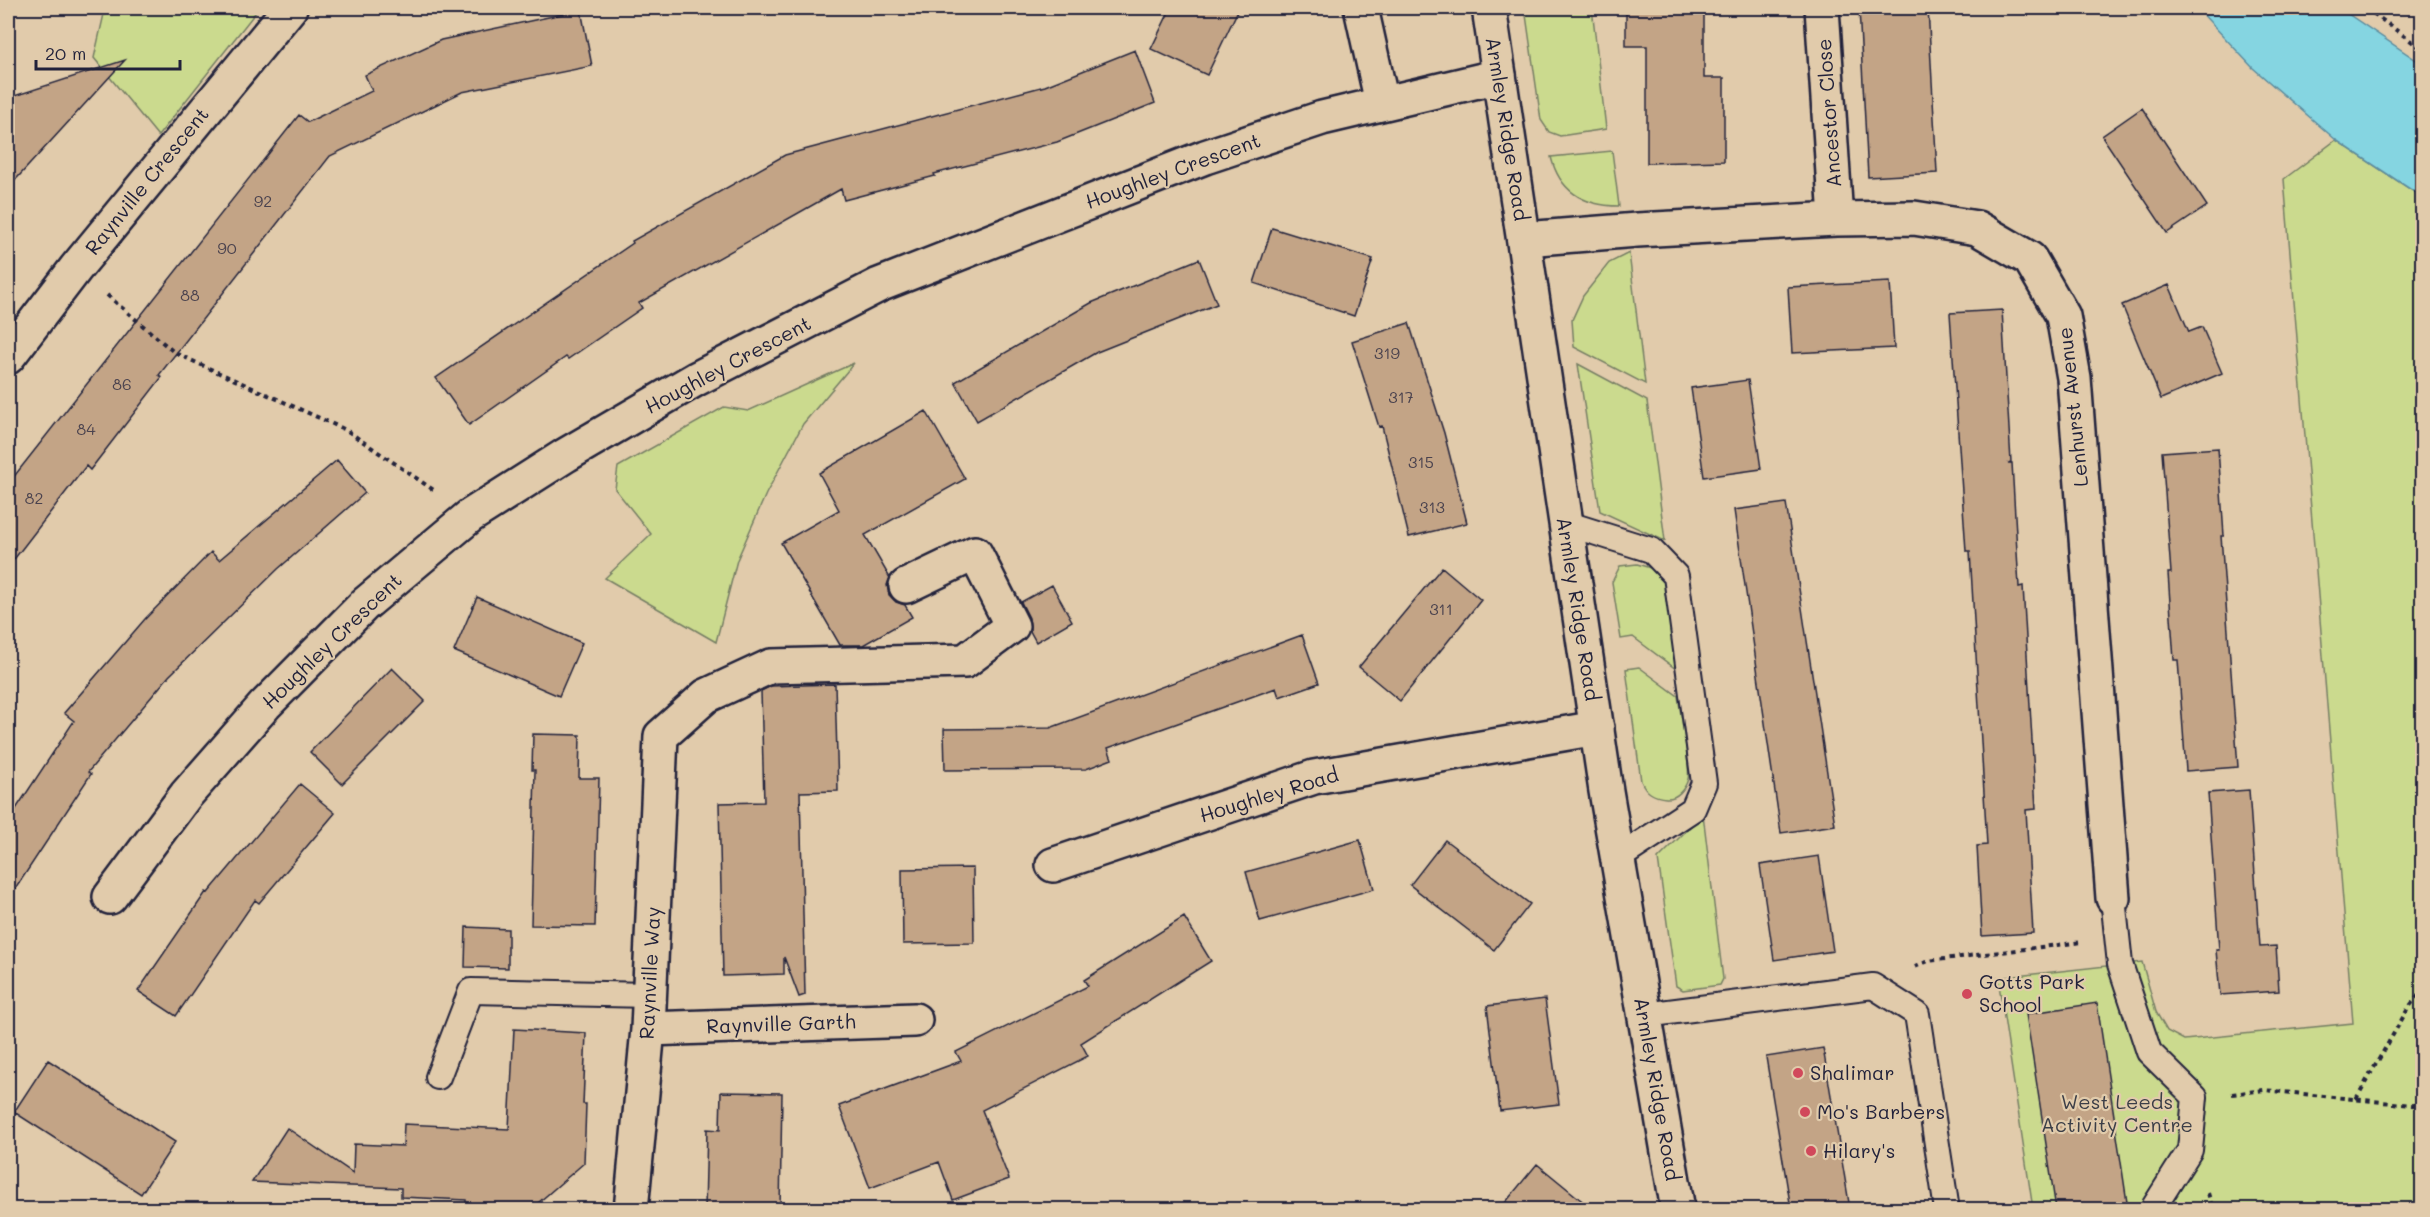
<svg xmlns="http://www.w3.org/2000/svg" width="2430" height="1217" viewBox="0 0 2430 1217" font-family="Mali,sans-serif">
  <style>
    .green { fill: #cbda8e; stroke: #767e64; stroke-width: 1.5 }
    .water { fill: #85d5e1; stroke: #5d8d9f; stroke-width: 1.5 }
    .building { fill: #c3a486; stroke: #22223b; stroke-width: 1.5 }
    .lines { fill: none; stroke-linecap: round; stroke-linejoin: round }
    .service-casing { stroke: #22223b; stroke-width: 28 }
    .minor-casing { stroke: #22223b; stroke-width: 38 }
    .tertiary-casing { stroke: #22223b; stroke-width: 38 }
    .path { stroke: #22223b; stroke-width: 4; stroke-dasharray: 4.5 4.5; stroke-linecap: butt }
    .service { stroke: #e1cbab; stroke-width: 24 }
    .minor { stroke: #e1cbab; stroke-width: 33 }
    .tertiary { stroke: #e1cbab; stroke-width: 33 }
    .poi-dot { fill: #d1495b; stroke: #e1cbab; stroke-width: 2 }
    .labels { text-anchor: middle; stroke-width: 4.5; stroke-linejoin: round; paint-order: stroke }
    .number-label { font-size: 16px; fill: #4a424e }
    .street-label { font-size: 20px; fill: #22223b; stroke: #e1cbab }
    .poi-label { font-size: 20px; fill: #22223b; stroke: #e1cbab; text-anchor: start }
    .park-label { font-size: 20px; fill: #3b3e47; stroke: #e1cbab }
  </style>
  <rect width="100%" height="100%" fill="#e1cbab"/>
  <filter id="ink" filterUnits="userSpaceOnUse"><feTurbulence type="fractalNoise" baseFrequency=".0167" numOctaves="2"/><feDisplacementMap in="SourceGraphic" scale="12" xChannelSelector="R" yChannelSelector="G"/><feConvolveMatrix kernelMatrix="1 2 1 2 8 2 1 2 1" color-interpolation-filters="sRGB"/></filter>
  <g filter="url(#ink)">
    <path class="green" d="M122 8H259L158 136 94 58 104 14Z
      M1525 8H1592L1606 129 1560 136 1549 132 1541 120Z
      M2336 140 2422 197V1209H2033L1998 978 2142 962 2156 1012 2167 1031 2184 1040 2353 1023 2284 179Z
      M1612 151 1619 206C1585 206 1560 193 1551 157Z
      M1629 253 1645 384 1574 347 1572 320 1583 296 1609 263Z
      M854 363 803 424 766 494 737 560 716 642 605 578 651 534 615 489 618 467 724 407 748 411Z
      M1578 364 1647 401 1665 541 1600 511Z
      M1637 564 1654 569 1665 581 1676 669 1633 637 1621 639 1612 582 1620 566Z
      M1639 667 1678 696C1680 710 1691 769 1688 779 1685 789 1677 799 1666 798 1653 797 1646 792 1641 781L1626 669Z
      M1703 814 1723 979 1720 985 1683 990 1676 986 1658 859Z"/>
    <path class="water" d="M2197 8H2339L2422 64V197L2336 140 2253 68Z"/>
    <path class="building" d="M1171 8H1239L1207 75 1151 49Z
      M1626 8H1704V78H1724V161L1647 163V46H1626Z
      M1859 8H1928L1937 173 1868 177Z
      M581 10 592 66 462 92 330 156 159 375 162 377 90 470 86 466 8 567V484L299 115 308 122 372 91 365 75 441 40Z
      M1135 50 1155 103 1057 142 934 174 935 176 844 200 841 189 639 303 642 308 568 359 566 357 469 425 436 378 633 243 632 241 785 155 1045 86Z
      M125 60 8 188V98Z
      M2142 108 2207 206 2167 233 2102 136Z
      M1272 228 1373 259 1354 316 1254 283Z
      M1199 259 1217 304 1097 352 977 421 955 382 1091 303Z
      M1890 282 1894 348 1792 353 1788 287Z
      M2169 285 2189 332 2202 327 2222 373 2161 399 2122 305Z
      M2002 310 2011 462 2008 463H2012L2019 587 2023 586 2036 809 2026 810 2033 933 1982 936 1977 846 1987 845 1970 551H1966L1950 313Z
      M1409 323 1444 433 1467 523 1409 537 1382 426 1379 427 1352 341Z
      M1748 380 1761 469 1704 477 1691 388Z
      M926 411 965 479 865 535 890 578 887 585 889 595 896 602 905 605 912 617 863 645H840L781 543 839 510 819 473Z
      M2218 448 2224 536H2221L2238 767 2186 771 2178 660H2174L2168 573H2171L2162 452Z
      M337 460 365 493 278 569 169 676 88 772 91 774 8 900V821L74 721 64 713 145 619 211 552 219 560Z
      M1786 503 1835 825 1781 833 1734 510Z
      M1442 567 1481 600 1400 701 1359 667Z
      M1052 585 1072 621 1036 642 1030 631 1029 618 1021 602Z
      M477 597 582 643 559 696 454 651Z
      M1302 635 1319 683 1279 697 1276 688 1108 748 1112 759 1086 769 945 770 944 729 1050 728Z
      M392 668 425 701 342 784 310 752Z
      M835 684 838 791 800 792 805 995 799 997 784 957V974L723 976 719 803 764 802 761 691 771 686Z
      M533 734 580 735 579 778H599L595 926 531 925 535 770H532Z
      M300 784 335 813 259 903 255 900 176 1016 138 991 206 892 208 893Z
      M2249 790 2260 947 2276 946 2279 991 2220 995 2216 950H2219L2208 793Z
      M1360 840 1374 889 1260 921 1246 872Z
      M1445 840 1530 904 1494 950 1410 885Z
      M1819 856 1833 951 1774 960 1760 865Z
      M973 868 974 943 903 944 902 869Z
      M1184 917 1211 961 1081 1043 1088 1056 982 1110 1009 1179 953 1200 939 1162 870 1188 839 1106 961 1061 956 1052 1088 986 1084 980Z
      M466 927 508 929V968L465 967Z
      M1545 999 1559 1104 1500 1111 1487 1006Z
      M2097 1003 2128 1209H2056L2026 1014Z
      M514 1029 586 1033 583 1104H586L584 1163 531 1209 466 1208V1200L401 1197V1188L252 1182 287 1128 353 1173 354 1144 403 1146 404 1124 509 1129Z
      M1823 1048 1850 1209H1791L1766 1057Z
      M48 1060 175 1142 141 1194 14 1112Z
      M721 1092 782 1093 780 1209H705L707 1129 720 1130Z
      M1537 1164 1592 1209H1500Z"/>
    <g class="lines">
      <g class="service-casing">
        <path id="service" d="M1565 523 1651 550 1676 576 1704 783 1693 809 1617 859
          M2113 898 2120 964 2149 1052 2195 1097 2190 1150 2152 1210
          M1645 1015 1873 986 1917 1014 1947 1210
          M438 1077 471 991 649 995"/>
      </g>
      <g class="minor-casing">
        <path id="minor" d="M1361 8 1382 103
          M1822 8 1836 219
          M1525 239 1637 230 1836 219 1914 218 1977 228 2030 259 2063 316 2074 378 2113 898
          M8 357 76 268 290 8
          M1053 865 1314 777 1597 728
          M110 897 186 795 265 705 365 604 470 516 566 455 696 379 879 285 1205 157 1322 118 1499 76
          M648 1029 915 1020
          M631 1210 648 1029 661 736 706 696 771 666 965 661 1012 626 975 553 906 586"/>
      </g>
      <g class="tertiary-casing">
        <path id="tertiary" d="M1489 8 1606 791 1678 1210"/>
      </g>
      <path class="path" d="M2366 8 2422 49
        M107 295 175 353 346 430 435 491
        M1915 967 1928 961 2082 942
        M2232 1094 2264 1090 2422 1106
        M2356 1099 2409 1007 2422 991
        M2208 1193 2213 1210"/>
      <use href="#service" class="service"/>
      <use href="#minor" class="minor"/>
      <use href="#tertiary" class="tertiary"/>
    </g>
  </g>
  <g class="poi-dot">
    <circle cx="1967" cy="994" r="6"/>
    <circle cx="1798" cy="1073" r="6"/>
    <circle cx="1805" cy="1112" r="6"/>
    <circle cx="1811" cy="1151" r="6"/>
  </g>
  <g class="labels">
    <g class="number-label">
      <text x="263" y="207">92</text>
      <text x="227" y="254">90</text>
      <text x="190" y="301">88</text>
      <text x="1387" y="359">319</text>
      <text x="122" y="390">86</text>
      <text x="1401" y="403">317</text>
      <text x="86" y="435">84</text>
      <text x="1421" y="468">315</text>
      <text x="34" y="504">82</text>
      <text x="1432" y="513">313</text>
      <text x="1441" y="615">311</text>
    </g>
    <g class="street-label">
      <text transform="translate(1829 113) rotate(-94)" y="7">Ancestor Close</text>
      <text transform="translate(1507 129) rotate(81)" y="7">Armley Ridge Road</text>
      <text transform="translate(1173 171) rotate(-20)" y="7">Houghley Crescent</text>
      <text transform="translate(147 181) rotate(-51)" y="7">Raynville Crescent</text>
      <text transform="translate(728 365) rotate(-28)" y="7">Houghley Crescent</text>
      <text transform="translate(2073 407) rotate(-96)" y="7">Lenhurst Avenue</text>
      <text transform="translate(1578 609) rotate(81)" y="7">Armley Ridge Road</text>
      <text transform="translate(332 641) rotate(-44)" y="7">Houghley Crescent</text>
      <text transform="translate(1269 795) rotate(-17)" y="7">Houghley Road</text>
      <text transform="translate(650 973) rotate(-87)" y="7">Raynville Way</text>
      <text transform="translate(781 1024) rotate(-2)" y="7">Raynville Garth</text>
      <text transform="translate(1657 1089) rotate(80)" y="7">Armley Ridge Road</text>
    </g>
    <g class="poi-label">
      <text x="1979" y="989">Gotts Park<tspan x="1979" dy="23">School</tspan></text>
      <text x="1810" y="1080">Shalimar</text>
      <text x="1817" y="1119">Mo's Barbers</text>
      <text x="1823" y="1158">Hilary's</text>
    </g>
    <g class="park-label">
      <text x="2117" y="1109">West Leeds<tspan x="2117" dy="23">Activity Centre</tspan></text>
    </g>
  </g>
  <rect width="2430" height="1217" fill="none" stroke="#e1cbab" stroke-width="30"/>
  <rect x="15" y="15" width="2400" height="1187" fill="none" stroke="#22223b" stroke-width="2" filter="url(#ink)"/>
  <path d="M36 60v9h144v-9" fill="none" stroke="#22223b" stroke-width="3"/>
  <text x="45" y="60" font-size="18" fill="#22223b" stroke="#e1cbab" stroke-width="4.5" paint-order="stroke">20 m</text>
</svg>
